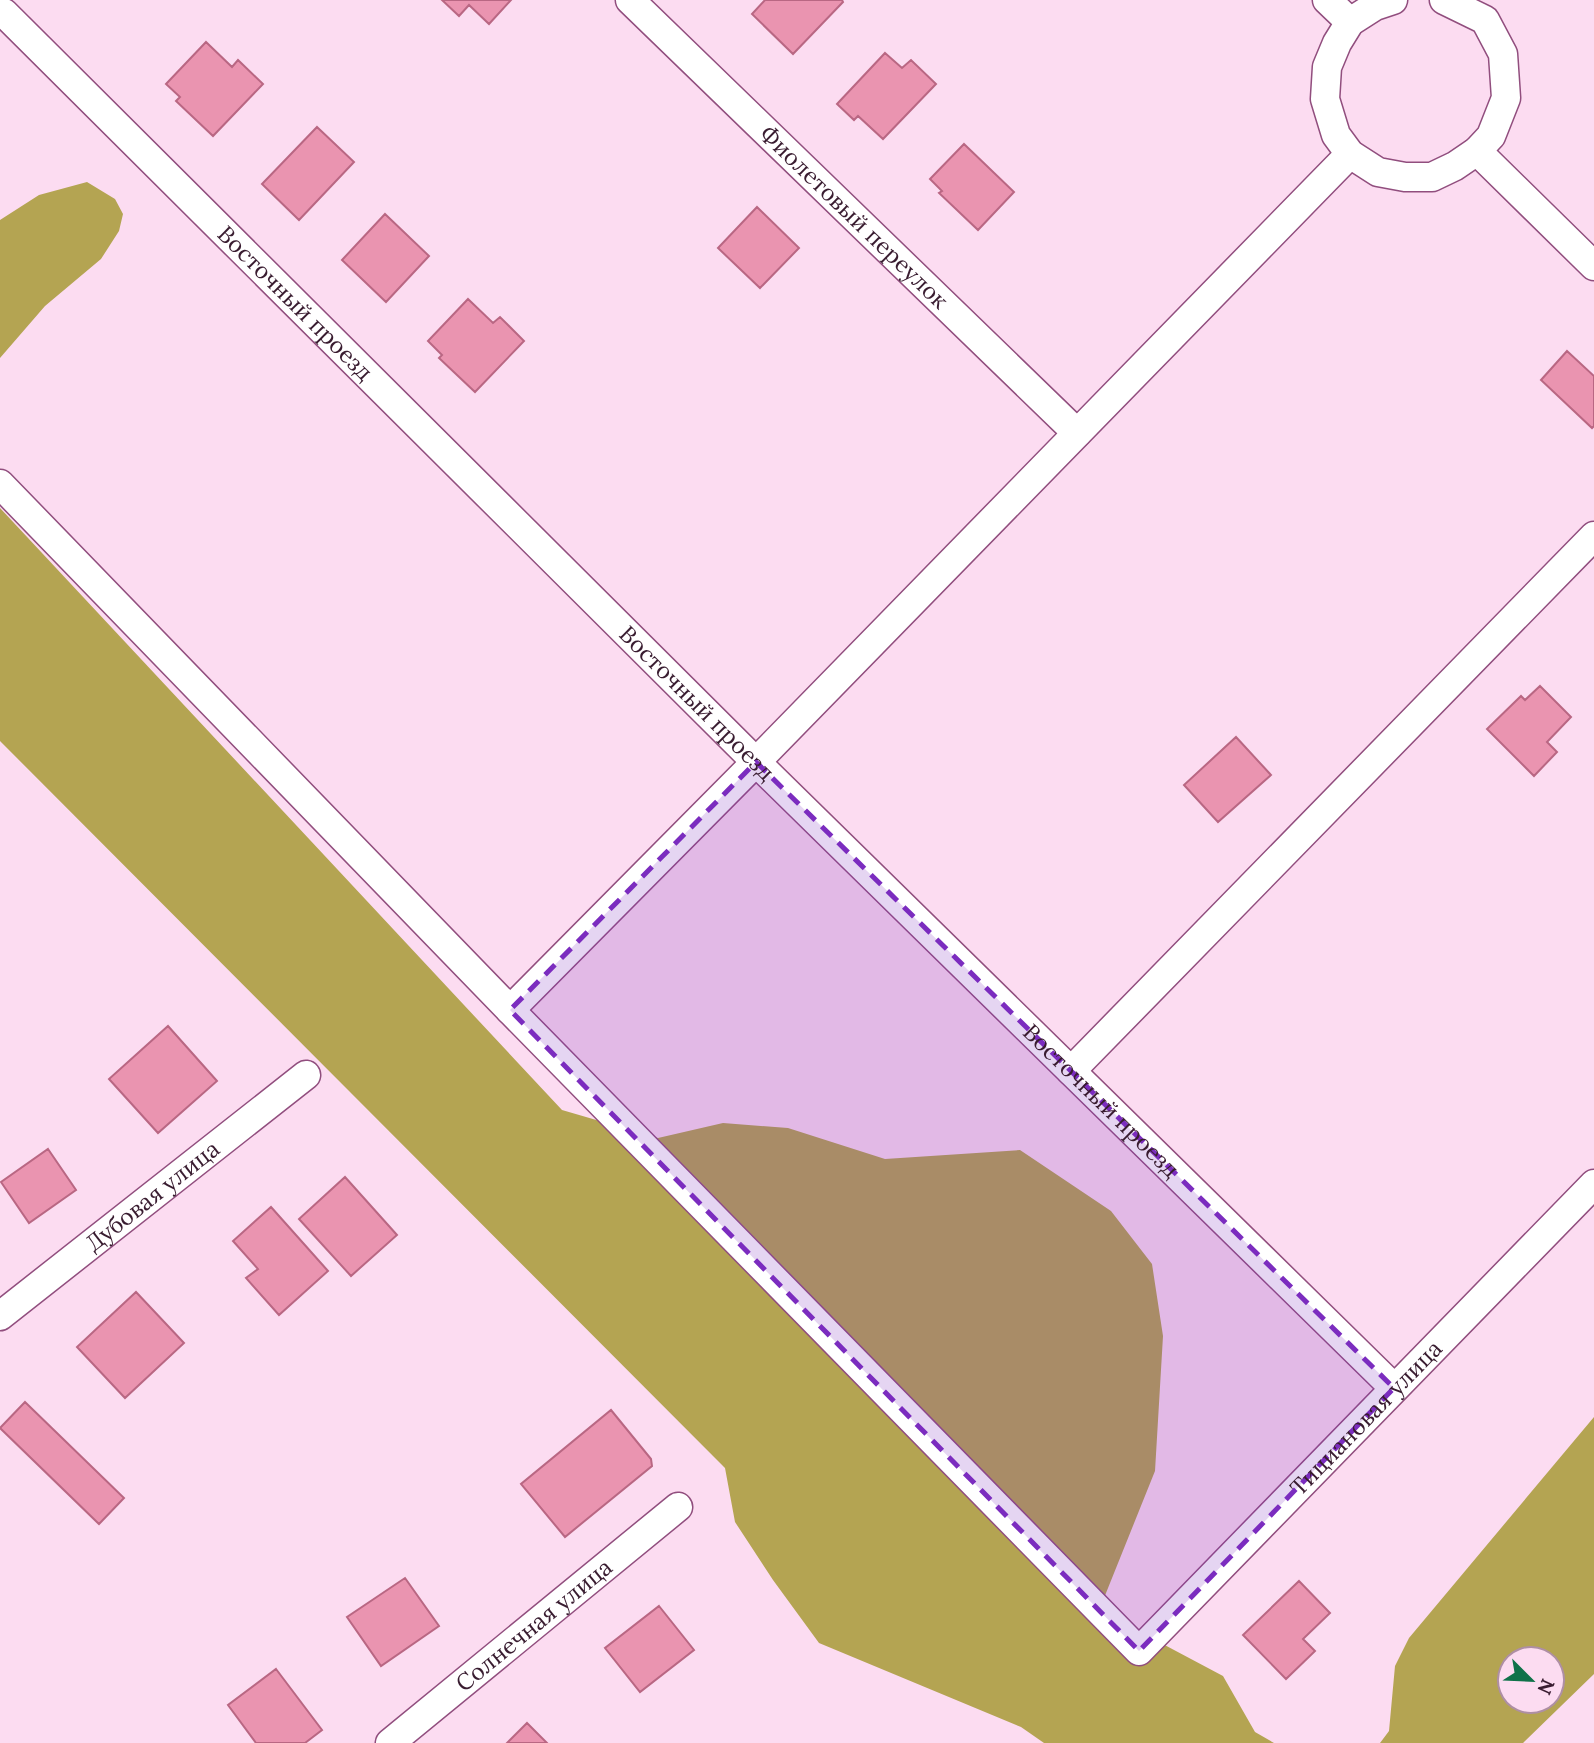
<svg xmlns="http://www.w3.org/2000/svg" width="1594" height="1743" viewBox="0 0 1594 1743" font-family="Lora,serif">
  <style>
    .forest { fill: #b4a452; fill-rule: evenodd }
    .building { fill: #ea94b0; stroke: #b96783; stroke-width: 2 }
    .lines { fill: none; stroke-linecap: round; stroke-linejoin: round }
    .street-casing { stroke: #914e7e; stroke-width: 31 }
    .street { stroke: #fff; stroke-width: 28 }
    .marked { fill: #7b2cbf; fill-opacity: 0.2; stroke: #7b2cbf; stroke-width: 5; stroke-dasharray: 14 9; stroke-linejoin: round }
    .labels { text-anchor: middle; stroke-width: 5; stroke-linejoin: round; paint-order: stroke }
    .street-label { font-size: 23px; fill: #391c30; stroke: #fcdcf1 }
  </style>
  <rect width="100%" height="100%" fill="#fcdcf1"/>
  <path class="forest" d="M87 182 115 199 123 214 119 231 101 259 45 306 0 358V220L39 195Z
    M0 508 562 1110 658 1138 723 1123 788 1128 885 1159 1020 1150 1111 1211 1152 1264 1163 1336 1155 1471 1104 1598 1127 1625 1223 1676 1255 1732 1274 1743H1044L1021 1727 819 1643 773 1580 735 1522 725 1468 0 741Z
    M1594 1417V1674L1523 1743H1380L1389 1731 1395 1666 1409 1638ZM1510 1659H1552V1701H1510Z"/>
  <path class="building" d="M442 0H511L489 24 469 5 459 16Z
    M765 0H842L843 2 793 54 752 14Z
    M206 42 232 67 238 60 263 84 213 136 176 101 180 97 166 84Z
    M885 53 902 68 911 60 936 84 883 139 858 116 854 120 837 104Z
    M317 127 354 162 299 220 262 184Z
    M964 144 1014 192 978 230 939 193 942 191 930 179Z
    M757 207 799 248 760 288 718 248Z
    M385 214 429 256 386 302 342 260Z
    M468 299 493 323 500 317 524 341 475 392 439 358 442 355 428 341Z
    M1567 351 1594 376V426L1592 428 1541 380Z
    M1540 686 1571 717 1547 742 1557 752 1534 776 1487 729 1521 696 1525 700Z
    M1236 737 1271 775 1218 822 1184 785Z
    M168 1026 217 1081 158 1133 109 1079Z
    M48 1149 76 1190 29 1223 1 1182Z
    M345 1177 397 1235 351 1276 299 1219Z
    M271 1207 328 1271 279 1315 246 1278 258 1269 233 1241Z
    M136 1292 184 1343 125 1398 77 1347Z
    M25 1402 124 1498 99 1524 0 1428Z
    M611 1410 651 1459 652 1466 565 1537 521 1484Z
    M405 1578 439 1626 381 1666 347 1617Z
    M1299 1581 1330 1613 1303 1639 1315 1651 1286 1679 1243 1635Z
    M659 1606 694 1650 640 1692 605 1648Z
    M276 1669 322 1730 305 1743H256L228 1705Z
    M527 1723 547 1743H507Z"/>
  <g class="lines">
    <g class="street-casing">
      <g id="street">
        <path id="s1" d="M630 0 1077 433"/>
        <path d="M1327 0 1350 22"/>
        <path d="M1393 0 1375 6 1350 22 1337 43 1327 67 1325 99 1336 135 1350 154 1378 172 1405 177H1432L1455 166 1477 151 1491 136 1506 98 1503 54 1485 20 1444 0"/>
        <path id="s2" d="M4 13 756 762 1394 1388"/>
        <path d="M1477 151 1594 266"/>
        <path id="s3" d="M0 484 510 1010 1139 1651 1594 1184"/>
        <path d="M510 1010 756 762 1350 154"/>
        <path d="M1071 1071 1594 536"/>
        <path id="s4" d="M0 1316 306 1075"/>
        <path id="s5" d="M390 1743 678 1507"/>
      </g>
    </g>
    <use href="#street" class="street"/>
  </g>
  <path class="marked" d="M756 762 1394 1388 1139 1651 510 1010Z"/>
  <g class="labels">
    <g class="street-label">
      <text dy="8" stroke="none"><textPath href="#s1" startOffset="312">Фиолетовый переулок</textPath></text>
      <text dy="8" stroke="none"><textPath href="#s2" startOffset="411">Восточный проезд</textPath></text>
      <text dy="8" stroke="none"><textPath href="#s2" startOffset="978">Восточный проезд</textPath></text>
      <text dy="8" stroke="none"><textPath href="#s2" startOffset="1545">Восточный проезд</textPath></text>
      <text dy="8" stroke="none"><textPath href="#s4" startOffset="194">Дубовая улица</textPath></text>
      <text dy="8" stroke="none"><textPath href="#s3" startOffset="1956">Тициановая улица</textPath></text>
      <text dy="8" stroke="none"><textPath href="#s5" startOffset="186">Солнечная улица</textPath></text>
    </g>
  </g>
  <g transform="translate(1531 1680) rotate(114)"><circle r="33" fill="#fcdcf1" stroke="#ae8fa4" stroke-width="2"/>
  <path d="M0-5L12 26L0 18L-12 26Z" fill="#0f7249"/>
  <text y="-10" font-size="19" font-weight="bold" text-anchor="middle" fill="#391c30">N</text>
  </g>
</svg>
